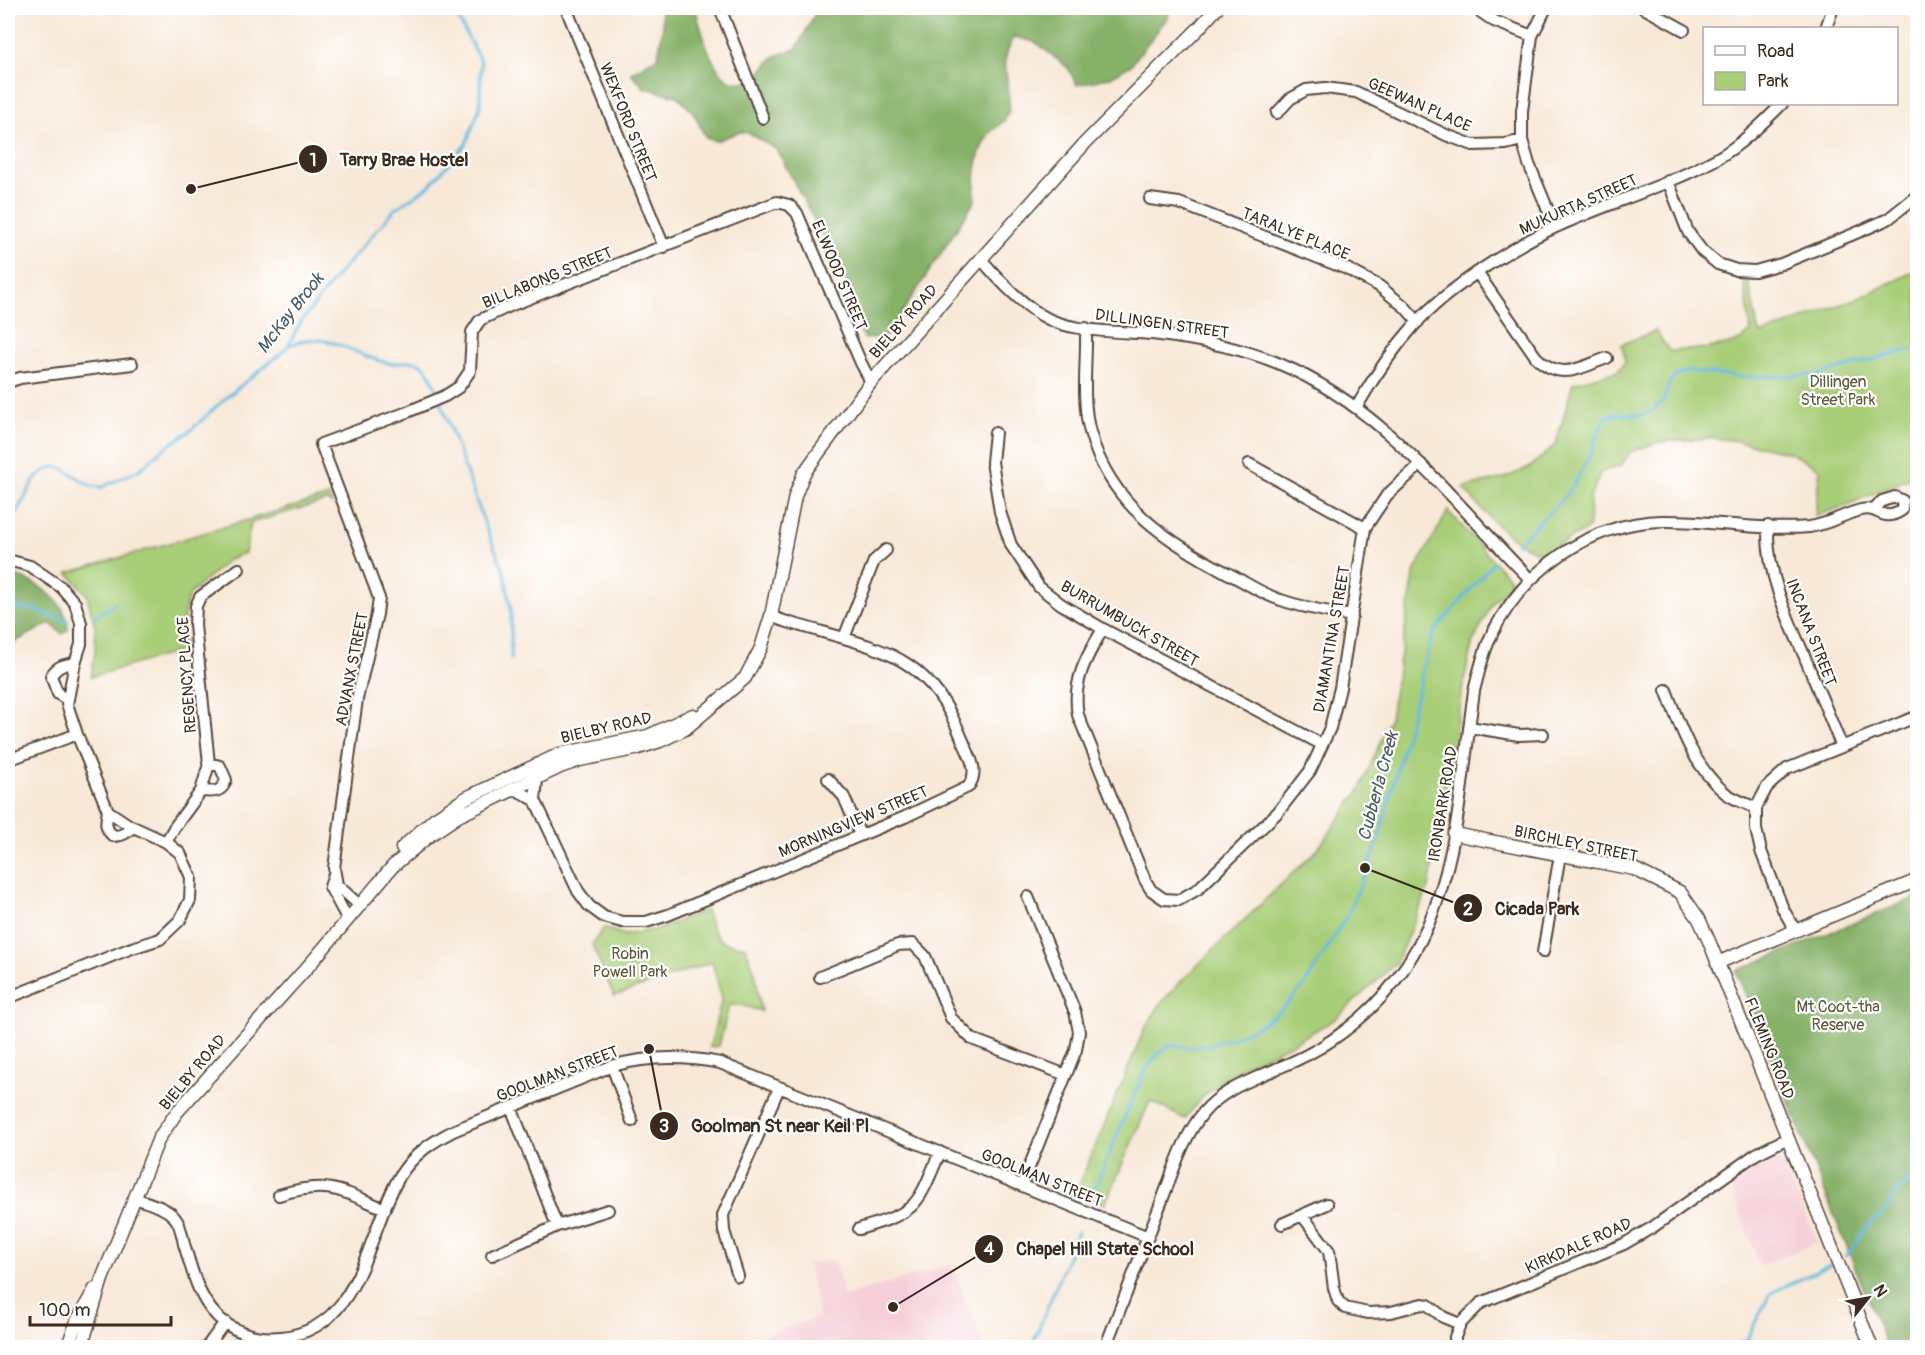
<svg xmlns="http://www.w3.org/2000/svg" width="1925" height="1355" viewBox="0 0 1925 1355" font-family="Pangolin,sans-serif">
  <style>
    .built { fill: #f6cfd8 }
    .green { fill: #a9ce78; stroke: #727c4b; stroke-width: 1.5 }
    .forest { fill: #86b168; stroke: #606e43; stroke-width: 1.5 }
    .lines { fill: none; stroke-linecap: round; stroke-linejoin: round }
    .stream { stroke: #63b9df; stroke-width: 3 }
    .minor-casing { stroke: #57463a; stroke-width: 14 }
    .tertiary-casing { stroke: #57463a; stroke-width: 15 }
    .minor { stroke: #fff; stroke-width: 10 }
    .tertiary { stroke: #fff; stroke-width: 12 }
    .labels { text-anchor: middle; stroke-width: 4.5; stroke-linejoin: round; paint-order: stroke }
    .street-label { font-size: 16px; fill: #3b2a1e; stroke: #fff }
    .park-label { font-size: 16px; fill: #5c5b39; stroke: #fff }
    .water-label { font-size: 18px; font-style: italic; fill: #495c62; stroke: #fff }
    .leader { fill: none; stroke: #3b2a1e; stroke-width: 2 }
    .callout-dot { fill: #3b2a1e; stroke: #fff; stroke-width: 2 }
    .mark-label { font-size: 18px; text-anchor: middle; font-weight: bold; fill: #fff }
    .callout-label { font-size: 18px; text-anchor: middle; font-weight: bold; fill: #3b2a1e; stroke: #fff; stroke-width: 4.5; stroke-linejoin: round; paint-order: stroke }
  </style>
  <rect width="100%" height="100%" fill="#fff"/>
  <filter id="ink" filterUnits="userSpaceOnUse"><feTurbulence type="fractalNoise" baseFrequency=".0167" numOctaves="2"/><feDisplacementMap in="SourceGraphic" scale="12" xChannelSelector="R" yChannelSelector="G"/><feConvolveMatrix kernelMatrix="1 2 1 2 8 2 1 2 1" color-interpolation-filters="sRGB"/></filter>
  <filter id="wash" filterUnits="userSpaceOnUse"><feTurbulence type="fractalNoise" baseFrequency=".008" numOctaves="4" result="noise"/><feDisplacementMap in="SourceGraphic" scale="24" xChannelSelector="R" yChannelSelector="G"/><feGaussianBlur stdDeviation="1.35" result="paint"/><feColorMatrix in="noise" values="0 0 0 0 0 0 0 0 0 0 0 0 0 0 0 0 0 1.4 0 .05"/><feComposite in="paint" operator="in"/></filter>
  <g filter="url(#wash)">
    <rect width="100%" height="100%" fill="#f8e8d7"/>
    <path class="built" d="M1769 1159H1776L1784 1164 1817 1242 1760 1266 1731 1187Z
      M834 1260 844 1297 952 1264 984 1347H727L819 1317 808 1264Z"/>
    <path class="green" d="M1917 270V475L1842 507 1815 516 1820 469 1791 453 1732 440 1710 438 1659 442 1630 452 1621 466 1601 472 1590 497 1589 528 1543 554C1509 544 1486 513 1463 488L1504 478 1529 468 1556 444 1573 383 1618 371 1625 362 1622 344 1656 331 1669 351C1691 349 1738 350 1751 331L1744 281H1749L1758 331 1763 334 1861 297Z
      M329 496 332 504 326 501 251 523 245 553 228 560 189 595 184 613V650L91 677 95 652V626L87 595 68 573Z
      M1448 511 1510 579 1509 586 1493 602 1472 644 1462 690 1429 887 1396 963 1334 1020 1293 1043 1242 1067 1201 1098 1185 1119 1150 1101 1105 1204 1076 1192 1144 1030 1161 1003 1182 980 1317 850 1360 790 1390 718 1415 570Z
      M706 910C714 935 716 945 745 946L755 972 761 1011 740 1005H729L719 1046 710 1047 722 998 712 962 614 996 592 944 604 928 625 935 659 929Z"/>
    <path class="forest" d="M660 8H695C704 35 716 105 758 75 764 70 768 62 774 57 780 53 789 51 796 49L818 8H1170L1168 17 1131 65 1111 77 1077 85 1068 68 1035 42 1015 37C996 60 1012 84 1009 109 1007 123 997 124 989 134 975 153 974 179 975 201L887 336 865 339 860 330 845 278 777 150 749 133 739 132 716 141 706 138 693 112 677 96 645 88 631 73 658 57 663 25Z
      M8 574C35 580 68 600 68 630L62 634 50 623 8 646Z
      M1917 897V1347H1887L1736 971Z"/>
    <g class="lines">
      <path class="stream" d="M288 346C294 344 300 341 306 340 335 336 361 358 388 363 397 365 407 360 416 362 426 364 430 375 434 383L487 530 504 571 511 609V659
        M8 529 33 482 39 474 53 467 62 468 91 486 102 487 139 470 162 450 190 431 228 396 279 355 288 346 301 322 336 277 395 209 429 186 466 144 480 107 481 62 460 22 446 8
        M1517 544 1568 494 1591 454 1597 434 1606 418 1616 414 1642 415 1654 410 1663 401 1670 382 1676 375 1689 371 1742 377 1818 375 1918 347
        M8 606 30 609 68 621
        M93 616 98 615 116 603
        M1091 1197 1144 1072 1157 1055 1168 1046 1177 1045 1188 1048 1212 1044 1238 1036 1262 1024 1281 1010 1304 986 1348 914 1378 843 1433 633 1493 563
        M1845 1256 1850 1252 1868 1225 1883 1213 1897 1191 1918 1173
        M1747 1340 1750 1332 1771 1293 1830 1265
        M1747 1340 1752 1348
        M1031 1348 1078 1232
        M1727 1348 1747 1340"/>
    </g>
  </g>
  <g filter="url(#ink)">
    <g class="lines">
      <g class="minor-casing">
        <path id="minor" d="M566 8 664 247
          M720 8 763 118
          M1475 8 1494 21 1532 36
          M1546 8 1532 36 1522 111V140L1529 164 1555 227
          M1644 8 1684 30
          M1826 28 1833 8
          M1277 113 1290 99 1306 90 1325 88 1356 92 1446 135 1473 145 1506 144 1522 140
          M1668 181 1688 232 1702 251 1718 264 1736 270 1755 271 1781 264 1861 231 1888 219 1918 195
          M1150 199 1179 203 1347 269 1379 286 1405 307 1418 322
          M981 259C998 279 1018 301 1041 315 1069 333 1119 331 1152 334 1196 339 1240 347 1280 364 1385 408 1452 501 1530 579
          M1478 274 1536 357C1561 382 1578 368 1607 358
          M1086 328C1087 362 1081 399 1090 432 1110 506 1169 543 1233 576 1248 584 1264 595 1281 600 1304 608 1329 612 1352 616
          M8 382 20 378 132 364
          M1356 408C1373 378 1394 348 1417 322 1448 289 1514 245 1556 227 1608 203 1665 187 1716 159 1740 146 1763 123 1782 104
          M995 433 992 462 1000 512 1011 545 1039 587 1061 604 1103 629 1321 744
          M1249 464 1365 528
          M1768 526C1766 571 1786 615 1804 655 1816 685 1829 715 1841 745
          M8 560 30 566 61 587 75 603 81 623V644L75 663 67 704 77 734 108 811 129 825 166 842 180 853 191 877 190 900 180 920 160 939 129 949 8 998
          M1103 629C1086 657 1072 682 1078 715L1145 880 1151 890 1164 899 1179 900 1198 889 1278 812 1310 771 1330 728 1340 688 1365 528 1387 495 1421 464
          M844 638 874 561 886 550
          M1666 690C1680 726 1693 765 1723 791 1731 799 1746 803 1756 808
          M68 700 58 694 51 676C57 666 63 665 75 663
          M1469 727 1519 735 1543 734
          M8 760 77 734
          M537 779 535 800 578 891 589 906 604 917 622 922H646L668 915 905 817 968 787C980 771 970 758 963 741 932 663 895 652 819 631 803 626 786 623 771 616
          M828 779 844 797 860 835
          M513 788 535 800
          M201 791C213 792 222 793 226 780L220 766 208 763
          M108 811C106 821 104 828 113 836 122 836 127 833 133 827
          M166 842 174 828 201 791 209 764 195 625 196 606 200 597 239 569
          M334 874 330 887 347 918
          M357 903 337 885 334 868 357 699 377 614 379 598 321 444 405 413 445 396 459 387 470 371 472 332 480 320 512 305 777 202 789 205 797 213 861 363 871 382
          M1795 930 1783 909 1761 851 1756 829V808L1767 787 1787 769 1918 716
          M1543 952 1560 855
          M820 977 898 945 913 944 925 956 951 1018 972 1039 1066 1075
          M612 1066 632 1121
          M511 1107 557 1226
          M1022 1185 1076 1050 1079 1032 1075 1012 1028 897
          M279 1195C328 1180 340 1190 385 1209
          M135 1198C147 1203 167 1207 175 1218 181 1225 182 1236 184 1244 193 1273 199 1304 225 1323 242 1335 261 1339 281 1337 363 1330 366 1231 401 1174 414 1154 432 1142 453 1131L612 1066C648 1056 684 1056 720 1063L1148 1237
          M1302 1215 1329 1251 1334 1288 1338 1301 1345 1308 1368 1313 1391 1312 1422 1304 1428 1305 1443 1317 1460 1324
          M1282 1224 1327 1204
          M859 1229C918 1211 916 1209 940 1152
          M492 1255 557 1226 608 1210
          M738 1276 724 1231 723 1215 779 1088
          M206 1348 225 1322
          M1105 1348C1123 1301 1141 1254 1159 1208 1172 1176 1181 1140 1203 1113 1222 1090 1249 1081 1276 1069 1296 1061 1315 1052 1332 1040 1457 955 1455 825 1474 691 1479 672 1483 652 1492 634 1524 570 1589 523 1662 521 1711 520 1760 531 1809 527 1828 525 1843 514 1861 510 1879 505 1882 524 1902 510L1903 501 1895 497 1882 501 1874 510
          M1455 1348V1337L1460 1324 1481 1303 1624 1244 1653 1227 1756 1154 1788 1138"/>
      </g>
      <g class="tertiary-casing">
        <path id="tertiary" d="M1454 834 1634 869 1680 892 1699 919 1709 941 1872 1348
          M402 848 434 819 466 798 560 754 648 736 693 715
          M1717 963 1918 880
          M67 1348 77 1321 95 1289
          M81 1348 102 1279 159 1138 177 1112 312 962 393 866 430 835 458 816 560 767 580 760 635 749 660 741 685 729 745 678 761 648 771 616 795 496 804 473 817 455 871 382 981 259 1086 142 1199 28 1217 8"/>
      </g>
      <use href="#minor" class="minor"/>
      <use href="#tertiary" class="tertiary"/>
    </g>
  </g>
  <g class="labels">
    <g class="street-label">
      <text transform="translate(1420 104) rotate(24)" y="6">GEEWAN PLACE</text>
      <text transform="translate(629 122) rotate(68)" y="6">WEXFORD STREET</text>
      <text transform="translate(1578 204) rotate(-24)" y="6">MUKURTA STREET</text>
      <text transform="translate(1296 233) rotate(22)" y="6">TARALYE PLACE</text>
      <text transform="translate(840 275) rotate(67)" y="6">ELWOOD STREET</text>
      <text transform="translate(547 277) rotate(-22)" y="6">BILLABONG STREET</text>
      <text transform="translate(903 321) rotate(-48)" y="6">BIELBY ROAD</text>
      <text transform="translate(1162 323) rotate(8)" y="6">DILLINGEN STREET</text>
      <text transform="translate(1130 623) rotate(30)" y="6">BURRUMBUCK STREET</text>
      <text transform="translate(1812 632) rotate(69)" y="6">INCANA STREET</text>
      <text transform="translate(1331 639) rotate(-80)" y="6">DIAMANTINA STREET</text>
      <text transform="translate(351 669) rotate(-79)" y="6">ADVANX STREET</text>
      <text transform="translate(186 675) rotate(-94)" y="6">REGENCY PLACE</text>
      <text transform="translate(606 727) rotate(-13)" y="6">BIELBY ROAD</text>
      <text transform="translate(1442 804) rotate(-81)" y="6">IRONBARK ROAD</text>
      <text transform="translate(853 821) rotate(-23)" y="6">MORNINGVIEW STREET</text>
      <text transform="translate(1576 843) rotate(12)" y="6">BIRCHLEY STREET</text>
      <text transform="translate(1770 1048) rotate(68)" y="6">FLEMING ROAD</text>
      <text transform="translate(192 1072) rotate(-50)" y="6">BIELBY ROAD</text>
      <text transform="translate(557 1073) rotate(-21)" y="6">GOOLMAN STREET</text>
      <text transform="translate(1042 1177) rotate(22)" y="6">GOOLMAN STREET</text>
      <text transform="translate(1578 1245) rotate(-24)" y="6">KIRKDALE ROAD</text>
    </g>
    <g class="park-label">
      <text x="1838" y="387">Dillingen<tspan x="1838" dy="18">Street Park</tspan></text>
      <text x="630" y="959">Robin<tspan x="630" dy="18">Powell Park</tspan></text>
      <text x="1838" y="1012">Mt Coot-tha<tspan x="1838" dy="18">Reserve</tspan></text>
    </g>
    <g class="water-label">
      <text transform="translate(290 313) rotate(-52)" y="6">McKay Brook</text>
      <text transform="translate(1378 786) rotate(-75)" y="6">Cubberla Creek</text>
    </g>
  </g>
  <path class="leader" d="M191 189L313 159M1365 868L1468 908M649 1049L664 1126M893 1307L989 1249"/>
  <g class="callout-dot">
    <circle cx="191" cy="189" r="6"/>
    <circle cx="1365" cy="868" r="6"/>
    <circle cx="649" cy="1049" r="6"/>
    <circle cx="893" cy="1307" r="6"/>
    <circle cx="313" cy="159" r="15"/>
    <circle cx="1468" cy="908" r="15"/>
    <circle cx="664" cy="1126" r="15"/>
    <circle cx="989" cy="1249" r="15"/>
  </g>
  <g class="mark-label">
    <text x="313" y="166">1</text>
    <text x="1468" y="915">2</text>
    <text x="664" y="1132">3</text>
    <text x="989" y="1255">4</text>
  </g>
  <g class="callout-label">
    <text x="404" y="166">Tarry Brae Hostel</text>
    <text x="1537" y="915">Cicada Park</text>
    <text x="780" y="1132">Goolman St near Keil Pl</text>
    <text x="1105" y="1255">Chapel Hill State School</text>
  </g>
  <rect width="1925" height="1355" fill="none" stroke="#fff" stroke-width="30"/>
  <rect x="1703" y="27" width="195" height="78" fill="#ffffff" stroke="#b1aaa5" stroke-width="1.5"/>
  <rect x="1715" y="46" width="30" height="9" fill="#ffffff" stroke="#b1aaa5" stroke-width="1.5"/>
  <text x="1757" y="57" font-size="18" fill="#3b2a1e">Road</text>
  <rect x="1715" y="72" width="30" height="18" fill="#a9ce78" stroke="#b1aaa5" stroke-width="1.5"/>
  <text x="1757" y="87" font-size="18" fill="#3b2a1e">Park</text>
  <g transform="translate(1868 1298) rotate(59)" stroke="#ffffff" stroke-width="4.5" paint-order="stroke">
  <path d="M0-4.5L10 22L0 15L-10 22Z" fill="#3b2a1e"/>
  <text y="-9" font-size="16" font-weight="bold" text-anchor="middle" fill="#3b2a1e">N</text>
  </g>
  <path d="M30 1316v9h141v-9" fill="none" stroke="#3b2a1e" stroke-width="3"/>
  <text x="39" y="1316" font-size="18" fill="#3b2a1e" stroke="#ffffff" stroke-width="4.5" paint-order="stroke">100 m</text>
</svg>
